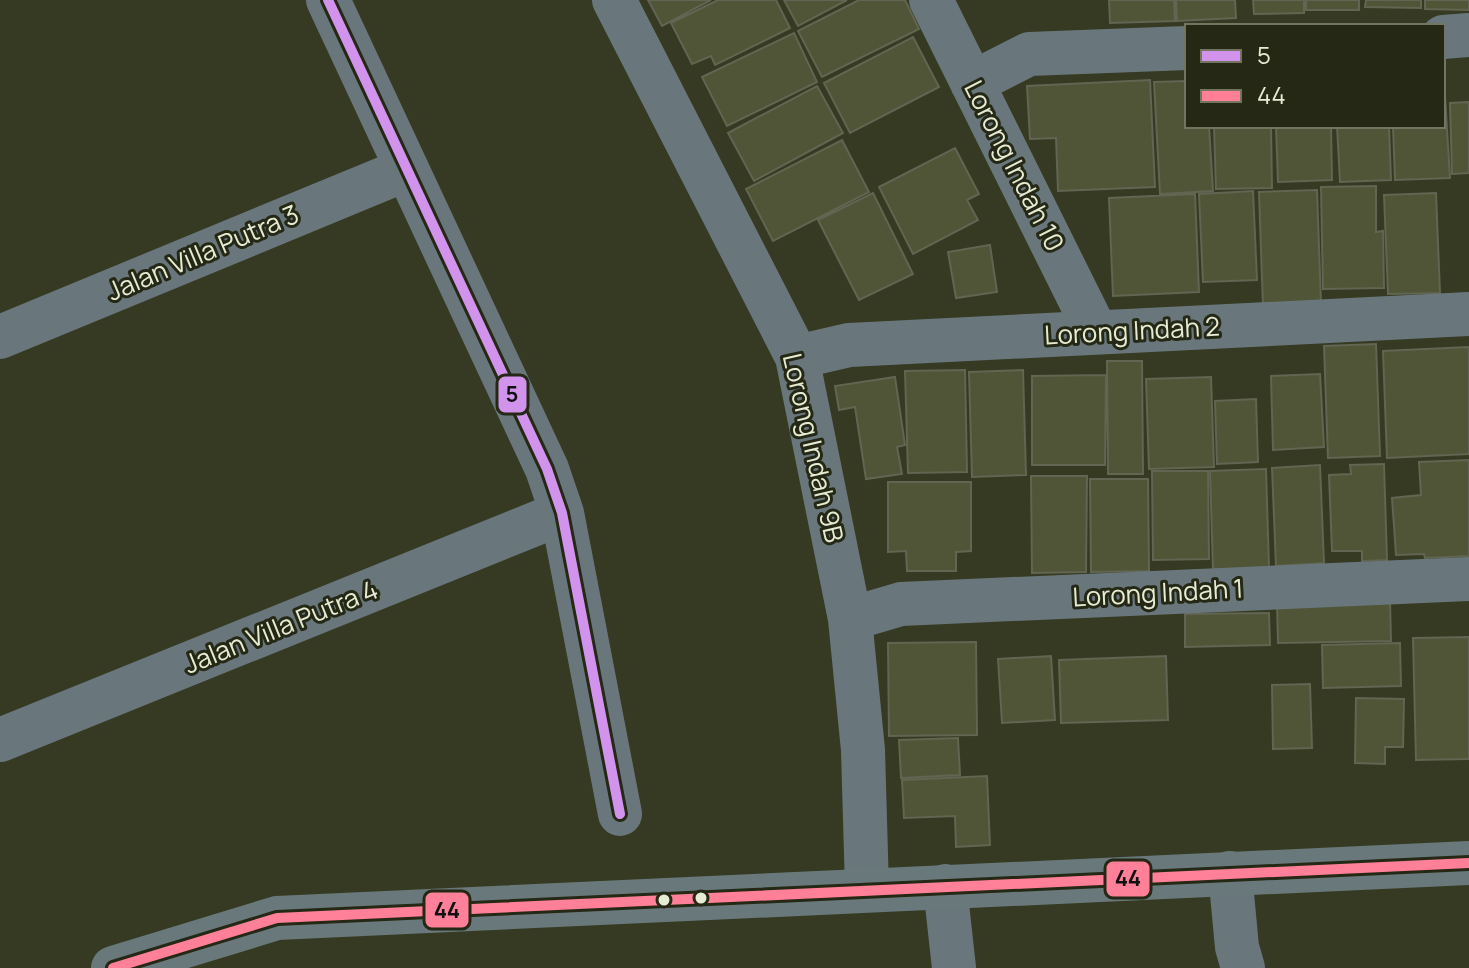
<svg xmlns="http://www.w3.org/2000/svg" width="1469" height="968" viewBox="0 0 1469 968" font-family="Manrope,sans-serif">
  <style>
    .building { fill: #505537; stroke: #616551; stroke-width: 2 }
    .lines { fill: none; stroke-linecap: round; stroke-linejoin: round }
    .street { stroke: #69777d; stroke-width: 44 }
    .secondary { stroke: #69797b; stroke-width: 44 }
    .bus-1-casing { stroke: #242815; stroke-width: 16 }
    .bus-2-casing { stroke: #242815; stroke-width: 16 }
    .bus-1 { stroke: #d193ec; stroke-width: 10 }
    .bus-2 { stroke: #ff8098; stroke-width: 10 }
    .bus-dot { fill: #e6ecd3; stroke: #242815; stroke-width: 3 }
    .labels { text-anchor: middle; stroke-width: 6; stroke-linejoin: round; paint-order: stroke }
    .street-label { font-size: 26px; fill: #e6ecd3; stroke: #242815 }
    .line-badge { stroke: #242815; stroke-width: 3 }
    .pale-badge-label { font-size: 22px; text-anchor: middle; font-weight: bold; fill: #111 }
  </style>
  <rect width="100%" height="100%" fill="#363a22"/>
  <path class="building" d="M648 0H711L662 26Z
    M718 0H776L790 28 715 65 711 56 692 64 671 23Z
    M784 0H847L798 26Z
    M859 0H905L919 29 822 77 798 31Z
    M1109 0H1174L1175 21 1110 23Z
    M1176 0H1235L1236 18 1177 21Z
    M1253 0H1304V13L1254 14Z
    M1306 0H1359V10H1306Z
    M1366 0H1421V8L1365 7Z
    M1425 0H1469V10L1425 9Z
    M794 33 817 82 727 126 702 77Z
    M913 37 939 87 850 133 824 83Z
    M1443 64 1450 178 1395 180 1393 126H1443Z
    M1150 80 1155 187 1058 191 1056 138 1030 139 1027 86Z
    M1187 81V126H1209L1213 191 1160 194 1154 82Z
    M817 86 843 133 754 181 728 133Z
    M1469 102V173L1452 174 1450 103Z
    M1214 126H1271L1272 188 1216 189Z
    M1276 126H1331L1332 180 1278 182Z
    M1337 126H1389L1391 180 1340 182Z
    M842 140 869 192 773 241 746 189Z
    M955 148 979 194 967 200 978 220 913 254 879 187Z
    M1376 186V232L1383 231 1384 288 1323 289 1321 187Z
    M1317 190 1321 304 1263 307 1259 192Z
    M1253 191 1257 280 1203 282 1199 194Z
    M873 193 913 274 859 300 818 220Z
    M1436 193 1440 293 1388 294 1384 195Z
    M1195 194 1199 292 1113 296 1109 198Z
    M990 245 997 292 956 298 948 252Z
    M1376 344 1380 456 1328 458 1324 346Z
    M1469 347V454L1387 458 1383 351Z
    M1107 361H1142L1143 474H1108Z
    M965 370 967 472 908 473 905 371Z
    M1023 370 1026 475 972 477 969 372Z
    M1320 374 1324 447 1273 450 1271 376Z
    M1106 375 1105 465H1032V376Z
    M895 377 905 445 897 447 902 474 866 479 855 407 839 410 835 386Z
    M1211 377 1214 467 1149 469 1146 379Z
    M1256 399 1258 462 1217 464 1215 401Z
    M1469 460V556L1425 558 1424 554 1396 555 1392 498 1421 495 1419 462Z
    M1384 464 1387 560 1362 561V551H1332L1329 475 1351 474 1350 465Z
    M1320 465 1324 563 1276 566 1272 468Z
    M1266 469 1269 568 1213 570 1210 471Z
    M1152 471H1208L1209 559 1153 560Z
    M1031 476H1087L1086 572 1032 573Z
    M1090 479H1148L1149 571 1091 572Z
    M888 482H971V551L956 552V571H907L906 551 888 552Z
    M1390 600 1391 641 1278 643 1277 603Z
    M1269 613 1270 645 1185 647V614Z
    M1469 637V759L1416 760 1413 638Z
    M976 642 977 735 889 736 888 643Z
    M1400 643 1401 686 1323 688 1322 645Z
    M1051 656 1055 720 1002 723 998 659Z
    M1166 656 1168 720 1061 723 1059 660Z
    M1310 684 1312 748 1273 749 1272 685Z
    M1356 698 1404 699 1403 747H1385V764L1355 763Z
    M958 738 960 775 901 778 899 740Z
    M987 776 990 845 956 847 955 816 904 818 902 780Z"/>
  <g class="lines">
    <path class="street" d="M328 0 547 469 562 513 620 814
      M614 0 797 357 850 619 863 750 867 889
      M931 0 1096 332
      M1443 37 1469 35
      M972 83 1029 54 1187 48
      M0 337 407 169
      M797 357 849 345 1469 314
      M850 619 901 604 1469 579
      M0 740 562 513
      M1230 873 1237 947 1243 968
      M945 886 954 968"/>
    <path class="secondary" d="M113 968 277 918 1469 863"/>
    <g class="bus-1-casing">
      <path id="bus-1" d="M328 0 547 469 562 513 620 814"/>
    </g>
    <g class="bus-2-casing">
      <path id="bus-2" d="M113 968 277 918 1469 863"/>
    </g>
    <use href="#bus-1" class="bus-1"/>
    <use href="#bus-2" class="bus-2"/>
  </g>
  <g class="bus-dot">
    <circle cx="701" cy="898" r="7"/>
    <circle cx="664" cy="900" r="7"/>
  </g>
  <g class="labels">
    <g class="street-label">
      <text transform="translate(1014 166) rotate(63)" y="9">Lorong Indah 10</text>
      <text transform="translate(203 253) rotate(-23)" y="9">Jalan Villa Putra 3</text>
      <text transform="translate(1132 331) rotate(-3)" y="9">Lorong Indah 2</text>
      <text transform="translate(813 448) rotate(77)" y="9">Lorong Indah 9B</text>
      <text transform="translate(1158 593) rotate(-3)" y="9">Lorong Indah 1</text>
      <text transform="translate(281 627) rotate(-22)" y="9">Jalan Villa Putra 4</text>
    </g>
  </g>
  <g class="line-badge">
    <rect x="497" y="375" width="31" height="39" rx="8" fill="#d193ec"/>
    <rect x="1105" y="860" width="46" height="38" rx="8" fill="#ff8098"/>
    <rect x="424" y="891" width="46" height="38" rx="8" fill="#ff8098"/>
  </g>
  <g class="pale-badge-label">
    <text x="512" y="402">5</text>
    <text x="1128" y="886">44</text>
    <text x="447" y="918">44</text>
  </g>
  <rect x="1185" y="24" width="260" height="104" fill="#242815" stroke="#727661" stroke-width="2"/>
  <rect x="1201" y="50" width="40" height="12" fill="#d193ec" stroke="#727661" stroke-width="2"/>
  <text x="1257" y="64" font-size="24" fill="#e6ecd3">5</text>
  <rect x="1201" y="90" width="40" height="12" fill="#ff8098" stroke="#727661" stroke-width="2"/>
  <text x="1257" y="104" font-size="24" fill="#e6ecd3">44</text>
</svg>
